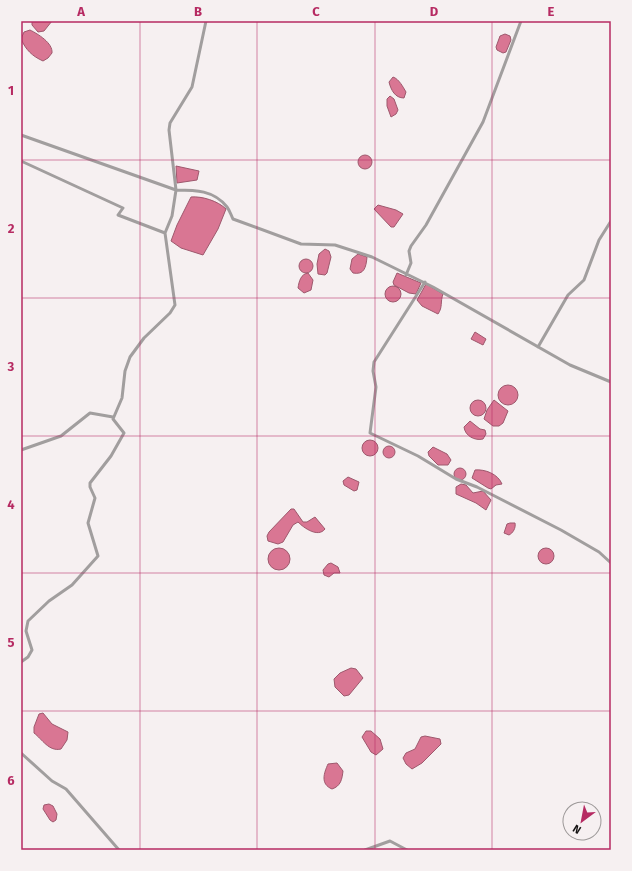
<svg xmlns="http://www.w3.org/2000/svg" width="632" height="871" viewBox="0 0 632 871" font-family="'Fira Sans',sans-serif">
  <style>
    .water { fill: #d97693; stroke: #9e586d }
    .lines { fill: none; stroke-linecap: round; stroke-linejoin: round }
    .street { stroke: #a19e9e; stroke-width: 3 }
    .grid { fill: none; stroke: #b62a62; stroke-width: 1; stroke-opacity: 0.55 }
    .neatline { fill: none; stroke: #b62a62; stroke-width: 1.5 }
    .grid-label { font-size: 13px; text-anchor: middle; font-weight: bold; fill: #b62a62 }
  </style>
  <rect width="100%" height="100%" fill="#f6f0f1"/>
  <path class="water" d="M32 21H52L44 31 38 32 32 25Z
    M30 30C38 34 53 43 52 53L48 58 43 61C32 56 26 50 21 39L24 32Z
    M505 34 510 36 511 40 506 52 503 53 497 50 496 47 500 36Z
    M393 77C399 79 403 87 406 92L404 98C395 98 391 90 389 82Z
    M390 96 394 99 398 110 396 114 391 117 387 106V99Z
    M358 162a7 7 0 1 1 14 0a7 7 0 1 1-14 0Z
    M176 166 199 171 197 180 177 183Z
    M191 197C202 196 218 201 226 209L218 229 203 255 181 248 171 241 177 225Z
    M378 205 396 210 403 214 394 227H391L374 209Z
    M325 249 329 251 331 257 327 273 325 275 318 274 317 264 319 254Z
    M358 254 367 257C366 268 364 275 353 273L350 269 352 259Z
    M299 266a7 7 0 1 1 14 0a7 7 0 1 1-14 0Z
    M308 273 313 280 311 290 304 293 298 288C299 281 301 274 308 273Z
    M397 273 421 283 416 294 409 293 394 285 393 282Z
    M426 284 443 294C440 302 443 307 438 314L422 306 417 300Z
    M385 294a8 8 0 1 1 16 0a8 8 0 1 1-16 0Z
    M475 332 486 339 483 345 471 339Z
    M498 395a10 10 0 1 1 20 0a10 10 0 1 1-20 0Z
    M494 400 508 411 503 423 499 426H493L484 419 487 410Z
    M470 408a8 8 0 1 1 16 0a8 8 0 1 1-16 0Z
    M470 421 480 429 485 430 486 434 483 439C475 441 465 436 464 427Z
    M362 448a8 8 0 1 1 16 0a8 8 0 1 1-16 0Z
    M383 452a6 6 0 1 1 12 0a6 6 0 1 1-12 0Z
    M433 447 447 454 451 460 448 465H438L429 456 428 452Z
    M454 474a6 6 0 1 1 12 0a6 6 0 1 1-12 0Z
    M475 470C485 469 498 474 502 484L496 485 491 489 488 488 472 478Z
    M348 477 359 482 357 490 354 491 344 485 343 481Z
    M461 484 466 485 473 493 483 491 491 500 486 510 476 503 456 494V487Z
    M291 509H294L303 522H307L315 517 325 529C318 538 304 528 298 522L293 525 283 542 278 544 268 541 267 536 269 532Z
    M510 523H515C516 528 513 533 509 535L504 533 507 524Z
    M538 556a8 8 0 1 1 16 0a8 8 0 1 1-16 0Z
    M268 559a11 11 0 1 1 22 0a11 11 0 1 1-22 0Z
    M331 563 338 567 340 573H334L329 577 324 575 323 570 328 564Z
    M351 668 356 669 363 678 349 695 344 696 335 687 334 679 340 673Z
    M43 713 52 724 68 732 67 740 61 749C49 752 42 739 34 733V727L39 714Z
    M366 731H371L380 739 383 749 376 755 371 752 362 737Z
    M425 736 440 739 441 744 422 763 412 769 406 764 403 758 406 753 415 749 421 737Z
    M337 763 343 771C342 779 341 786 332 789 320 784 324 773 328 764Z
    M49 804 53 806 57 814 56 820 53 822 50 820 43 809 44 805Z"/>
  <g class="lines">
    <path class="street" d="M21 135 176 190C195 190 214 190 227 207 230 211 231 215 233 219L301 244 335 245 372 257 433 287 570 365 611 382
      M21 161 123 208 118 215 165 233
      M406 275 411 263 409 251 411 246 426 225 483 122 521 21
      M425 282 374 362 373 371 376 387 370 433 418 456 456 479 477 487 561 530 599 552 611 563
      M538 347 568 295 584 280 599 240 611 221
      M21 450 61 436 90 413 113 417
      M21 662 28 657 32 650 26 631 28 621 49 601 72 585 98 556 88 523 95 498 90 487V483L111 456 124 433 113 419 122 398 125 371 130 357 144 338 170 313 175 305 165 233 172 216 176 190 169 130 170 123 192 87 206 21
      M21 753 52 781 66 789 119 850
      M365 850 390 841 407 850"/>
  </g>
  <path class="grid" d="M140 21V850M257 21V850M375 21V850M492 21V850M21 160H611M21 298H611M21 436H611M21 573H611M21 711H611"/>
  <rect width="632" height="871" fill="none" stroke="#f6f0f1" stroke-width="44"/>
  <g transform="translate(582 821) rotate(212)"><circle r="19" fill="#f6f0f1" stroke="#9c9898"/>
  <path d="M0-3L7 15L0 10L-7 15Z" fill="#b62a62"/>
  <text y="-6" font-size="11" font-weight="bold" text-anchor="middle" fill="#151313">N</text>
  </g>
  <rect x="22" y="22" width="588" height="827" class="neatline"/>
  <g class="grid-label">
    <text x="81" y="16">A</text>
    <text x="198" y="16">B</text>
    <text x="316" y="16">C</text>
    <text x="434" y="16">D</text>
    <text x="551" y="16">E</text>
    <text x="11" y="95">1</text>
    <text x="11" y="233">2</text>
    <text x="11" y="371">3</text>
    <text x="11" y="509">4</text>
    <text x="11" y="647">5</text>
    <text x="11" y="785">6</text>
  </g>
</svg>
